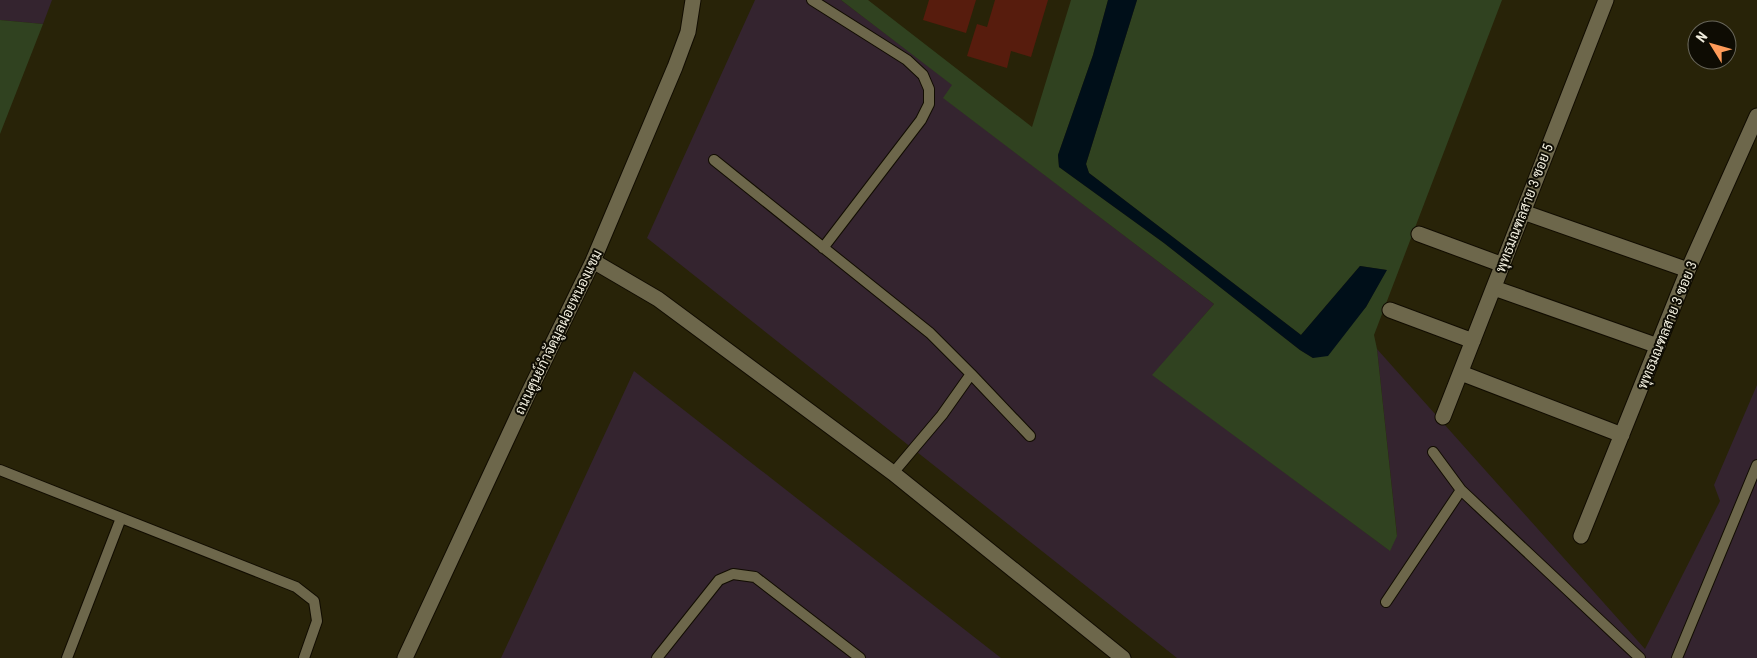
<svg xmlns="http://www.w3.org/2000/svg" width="1757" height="658" viewBox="0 0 1757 658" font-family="'Roboto Condensed',Sarabun,sans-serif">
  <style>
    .industrial { fill: #34242f }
    .green { fill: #304220 }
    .water { fill: #000f19 }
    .building { fill: #571c0d }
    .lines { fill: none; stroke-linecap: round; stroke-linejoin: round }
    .service-casing { stroke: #110c00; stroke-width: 12 }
    .minor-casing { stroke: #110c00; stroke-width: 17 }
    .service { stroke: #6d674b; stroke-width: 10 }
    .minor { stroke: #6d674b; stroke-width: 15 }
    .labels { text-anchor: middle; stroke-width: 4; stroke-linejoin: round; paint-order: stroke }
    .street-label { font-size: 14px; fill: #f0eddd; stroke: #0e0c03 }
  </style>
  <rect width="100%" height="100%" fill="#282308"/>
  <path class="industrial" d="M0 0H52L43 24 0 20Z
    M755 0H841L953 85 944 98 1214 304 1153 375 1389 550 1397 535 1377 349 1645 649 1720 501 1714 485 1757 385V658H1177L647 238Z
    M634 371 1001 658H501Z"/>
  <path class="green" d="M841 0H868L1032 127 1071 0H1108L1093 55 1058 155 1059 167 1164 243 1300 350 1313 358 1366 307 1386 270 1360 266 1301 335 1089 173 1086 164 1137 0H1502L1374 335 1377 349 1397 536 1390 551 1152 375 1214 304 943 98 952 85Z
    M0 20 43 24 0 134Z"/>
  <path class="water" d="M1108 0H1137L1086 164 1089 173 1301 335 1360 266 1387 270 1366 307 1328 356 1313 358 1300 350 1164 243 1059 167 1058 155 1093 55Z"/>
  <path class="building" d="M929 0H976L966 33 923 20Z
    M995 0H1048L1031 57 1011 51 1007 68 967 56 977 24 987 27Z"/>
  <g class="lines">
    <g class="service-casing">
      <path id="service" d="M812 0 907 60 923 75 929 89V104L921 120 823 248
        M714 160 930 333 971 374 942 415 893 473
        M971 374 1030 436
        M1433 452 1461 490 1640 658
        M0 470 296 587 314 601 317 621 304 658
        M1386 602 1461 490
        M67 658 121 518
        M657 658 719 580 733 574 755 577 860 658
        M1677 658 1757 465"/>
    </g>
    <g class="minor-casing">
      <path id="minor" d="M1523 212 1688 270
        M1419 234 1503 265
        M593 261 658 299 893 473 1123 658
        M1494 288 1658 346
        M1390 310 1473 341
        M1461 373 1622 435
        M1443 417 1606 0
        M1581 536 1688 270 1757 116
        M405 658 527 396 593 261 675 67 688 32 693 0"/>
    </g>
    <use href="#service" class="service"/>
    <use href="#minor" class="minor"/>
  </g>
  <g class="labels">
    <g class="street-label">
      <text transform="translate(1524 208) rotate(-69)" y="5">พุทธมณฑลสาย 3 ซอย 5</text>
      <text transform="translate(1667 325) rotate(-68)" y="5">พุทธมณฑลสาย 3 ซอย 3</text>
      <text transform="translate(558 332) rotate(-64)" y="5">ถนนศูนย์กำจัดมูลฝอยหนองแขม</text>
    </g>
  </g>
  <g transform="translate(1712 45) rotate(307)"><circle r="24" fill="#0e0c03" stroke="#68665a"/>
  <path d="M0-4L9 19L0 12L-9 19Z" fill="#fe9b59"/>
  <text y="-8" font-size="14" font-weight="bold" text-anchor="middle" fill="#f0eddd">N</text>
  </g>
</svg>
